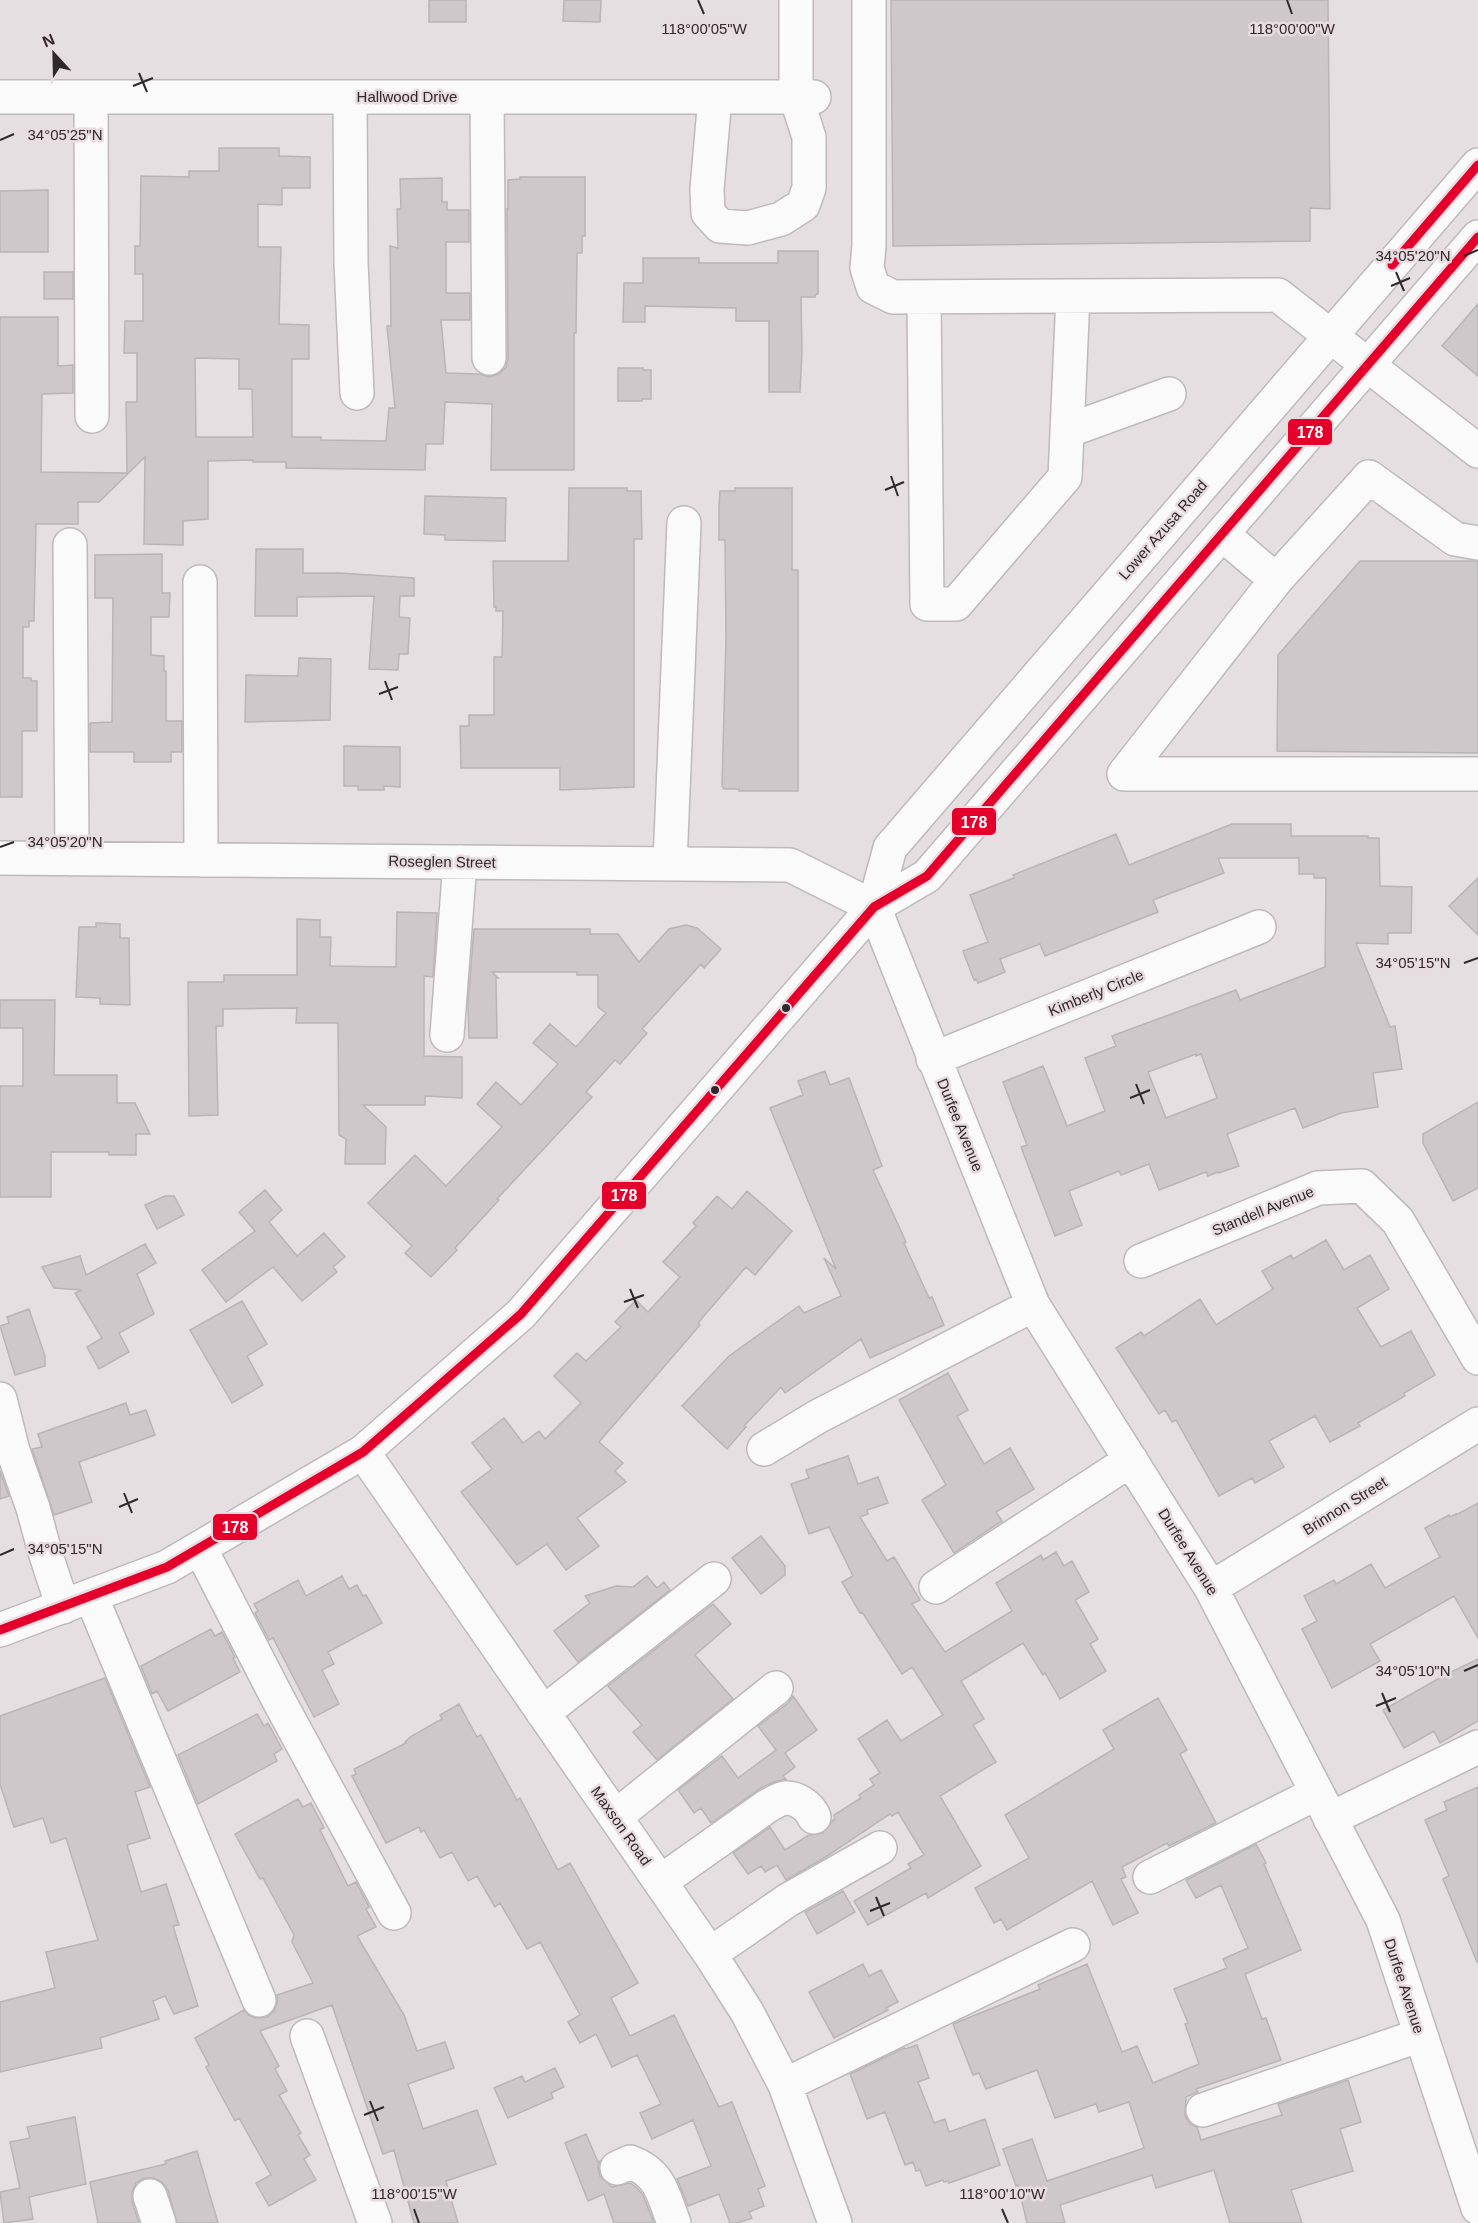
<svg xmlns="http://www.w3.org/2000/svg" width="1478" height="2223" viewBox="0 0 1478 2223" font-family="Helvetica,sans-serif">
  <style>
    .building { fill: #cec8cb; stroke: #b9b4b6; stroke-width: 1.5; fill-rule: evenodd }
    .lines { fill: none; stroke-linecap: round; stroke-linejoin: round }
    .minor-casing { stroke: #beb9bc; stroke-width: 36 }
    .major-casing { stroke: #beb9bc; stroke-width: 36 }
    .minor { stroke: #fbfafb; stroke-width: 33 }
    .major { stroke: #fbfafb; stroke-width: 33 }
    .bus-1-casing { stroke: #e9dce1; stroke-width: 14 }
    .bus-1 { stroke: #e4002b; stroke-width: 9 }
    .ticks { fill: none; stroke: #2e292b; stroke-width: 2 }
    .bus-dot { fill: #2e292b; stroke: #e9dce1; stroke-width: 2 }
    .labels { text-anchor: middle; stroke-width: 5; stroke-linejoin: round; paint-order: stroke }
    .street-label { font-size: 15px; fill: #2e292b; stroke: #e9dce1 }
    .ticks-label { font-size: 15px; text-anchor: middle; fill: #2e292b; stroke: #e9dce1; stroke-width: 5; stroke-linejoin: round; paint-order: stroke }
    .line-badge { stroke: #e9dce1; stroke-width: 2 }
    .badge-label { font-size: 16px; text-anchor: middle; font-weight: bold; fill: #fff }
  </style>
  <rect width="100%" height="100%" fill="#e6dfe2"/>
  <path class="building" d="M429 0H466V22H429Z
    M564 0H601L600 22 563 21Z
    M891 0H1328L1330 209 1310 208V241L893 246Z
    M219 148H279V156L310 157V188H282V205L258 204V247H281L279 324 309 325V359H292V437H321V440L386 441 389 408H395L387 326H391L390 246 398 248 397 209H401L400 179 442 178V202H447V210H469V242H446V293H470V320H441L446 373 479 374 489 377 499 374 506 367 508 358 507 209H508V180L520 179V177H585V236H582V253H577L576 333H574V470H491L492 404 445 402 443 444H426L425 470 286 468V462H253V460L208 461V519L183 521V545L144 544 145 457 99 502H78V524H36L34 621H29V627H23V678H31V681H37V731H22V797H0V317H58V366L73 365V393L42 394 41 472 127 473 126 402H137V353H124L125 321H143V274H135V246H140L141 176 189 177V171H219ZM195 358 239 359V389H252L253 437H196Z
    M48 190V252H0V191Z
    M778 251H818V294L815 295V297H801L802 352 800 392H769V321H736V308L645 306V322H623L624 283H643V258H699V263H778Z
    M44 272H73V299H44Z
    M1478 304V376L1442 346Z
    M618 368H643V370H651V399H642V401H618Z
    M569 488H627V491H641L642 539H634V787L560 790V768H461L460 726H469V715H494V657H502L503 611H496V607H494L493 561H568Z
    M735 488H792V570H798V791H739V789H724L722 786 726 638 725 540H719V508L720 491H735Z
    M425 496 506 498 505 541 445 540V535L424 534Z
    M256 549H303V573H340L414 578V596H400L399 617 410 618 408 654H399L398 670 369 669 374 596 297 597V616H255Z
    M162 554V593H170L169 617H151V655L164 656V671H166V721H182V752H171V762H134V752H90V723L112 722 113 598H95V555Z
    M1360 561H1478V753L1277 751 1278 655Z
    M299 658 331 659 330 720 245 722 246 675 298 676Z
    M344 746 400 747V787L384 786V790H358V786H344Z
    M1232 824H1291V836H1368V838H1379L1380 886 1412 887 1411 933H1388V944L1356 943 1390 1027 1395 1026 1402 1069 1373 1073 1378 1107 1341 1113 1303 1128 1295 1108 1227 1134 1239 1166 1219 1173 1218 1172 1208 1176 1206 1172 1159 1190 1149 1164 1121 1175 1119 1171 1069 1191 1082 1225 1055 1236 1021 1147 1027 1145 1003 1082 1043 1066 1067 1126 1105 1111 1085 1058 1116 1046 1112 1036 1236 990 1240 1000 1325 967 1326 878H1314V874H1299V858H1218L1224 873 1153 900 1158 912 1045 956 1040 944 1000 959 1005 972 978 983 976 979 974 980 963 951 988 942 970 895 1014 878 1013 875 1116 834 1129 865ZM1196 1054V1056L1201 1054 1217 1098 1166 1118 1148 1072Z
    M1478 878V935L1449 906Z
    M397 912 437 913 433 977 424 976V1056L462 1057V1098L425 1096V1105H363L386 1127 385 1164H345L346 1139 339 1135 338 1023H296L297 1008 223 1009V1026H216L218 1115 189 1116 188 982H224V975H297V919L320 920V937H331L330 966 396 967Z
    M96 923 120 924V938H129L130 1005 100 1004V998L76 997 79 927H96Z
    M686 925 697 928 721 949 704 968 701 964 642 1029 647 1033 620 1064 615 1060 586 1092 592 1097 497 1199 499 1200 455 1248 457 1250 431 1277 405 1253 412 1246 368 1203 415 1155 446 1186 502 1127 477 1104 496 1082 521 1105 558 1064 533 1043 550 1024 576 1047 606 1013 598 1007V975H577V972H492L498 978H496L497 1038H469L468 1003 474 929H590V934H618L639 962 669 929Z
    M0 1000H55L54 1075H117V1103H135L150 1134H136V1155H109V1152H51V1197H0V1086H23V1028H0Z
    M825 1071 830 1085 849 1078 882 1166 873 1170 906 1242 904 1243 929 1298 932 1297 944 1325 870 1358 861 1339 785 1393 781 1387 744 1426 746 1427 727 1449 682 1406 729 1356 799 1306 804 1313 841 1296 824 1258 836 1269 770 1108 803 1095 798 1081Z
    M1478 1102V1188L1453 1201 1423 1143V1134Z
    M265 1190 282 1210 269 1222 297 1256 324 1233 345 1257 333 1267 337 1272 302 1301 273 1267 226 1302 202 1270 255 1231 239 1212Z
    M747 1191 792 1231 755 1275 746 1267 698 1323 700 1325 599 1442 623 1463 615 1471 626 1482 577 1518 599 1546 566 1570 547 1544 517 1565 461 1492 492 1469 472 1443 504 1418 523 1443 539 1431 545 1439 581 1403 554 1376 577 1353 586 1361 621 1327 615 1322 636 1300 648 1312 680 1277 663 1262 696 1226 693 1223 717 1196 732 1209Z
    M165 1196H174L184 1215 157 1229 145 1205Z
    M1326 1240 1344 1270 1370 1255 1389 1289 1357 1308 1381 1347 1411 1331 1435 1375 1404 1393 1405 1396 1358 1423 1360 1426 1330 1442 1315 1416 1269 1441 1284 1467 1255 1483 1252 1478 1219 1496 1176 1420 1172 1422 1165 1410 1159 1414 1116 1348 1141 1332 1144 1336 1200 1299 1216 1325 1273 1289 1262 1271 1291 1255 1293 1259Z
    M145 1244 156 1263 137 1274 154 1314 119 1333 129 1352 99 1369 87 1347 102 1338 75 1293 82 1290 54 1288 42 1267 80 1256 86 1275Z
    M242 1301 267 1344 247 1356 263 1385 232 1403 190 1330Z
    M29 1309 45 1356V1366L15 1375 0 1326 9 1323 7 1317Z
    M948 1373 968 1410 957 1416 984 1464 1010 1448 1034 1489 996 1512 1002 1521 954 1553 922 1500 946 1485 899 1400Z
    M126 1403 130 1415 146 1410 155 1435 79 1462 92 1502 54 1515 32 1449 42 1447 38 1434Z
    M848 1456 858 1484 878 1477 888 1503 867 1510 868 1514 860 1517 887 1561 894 1557 920 1600 912 1604 945 1652 1012 1611 996 1583 1041 1555 1043 1560 1056 1552 1064 1566 1072 1561 1089 1592 1075 1600 1098 1639 1090 1644 1106 1671 1060 1699 1045 1673 1043 1675 1023 1643 961 1681 984 1719 973 1725 996 1762 940 1796 981 1866 928 1898 926 1893 868 1925 854 1901 911 1868 908 1864 924 1855 898 1812 892 1816 890 1814 824 1858 786 1880 777 1865 765 1872 761 1866 748 1874 733 1853 770 1827 785 1850 809 1835 823 1833 835 1818 834 1815 861 1798 859 1795 874 1785 870 1779 880 1773 858 1739 887 1720 901 1741 943 1715 912 1667 902 1674 862 1612 860 1613 842 1582 853 1576 829 1527 809 1534 791 1484 809 1478 806 1470Z
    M0 1471 9 1496 0 1499Z
    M1478 1503V1638L1454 1596 1370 1644 1380 1661 1332 1688 1302 1629 1317 1621 1304 1596 1334 1580 1336 1584 1371 1564 1385 1588 1440 1557 1425 1528 1449 1515 1450 1517 1456 1514V1515Z
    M761 1536 785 1566V1575L761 1594 732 1558Z
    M342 1576 349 1589 357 1585 363 1596 366 1595 382 1623 328 1652 334 1664 322 1670 339 1704 314 1717 273 1638 269 1640 255 1613 258 1611 254 1604 298 1580 306 1596Z
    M647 1576 657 1588 664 1582 670 1590 578 1662 554 1631 590 1603 585 1596 616 1586 633 1587Z
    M713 1604 731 1624 695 1655 733 1699 657 1760 633 1732 642 1725 608 1686Z
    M211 1629 215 1636 222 1632 235 1657 233 1658 240 1672 168 1711 157 1691 152 1694 141 1666Z
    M1478 1659V1721L1440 1743 1434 1731 1404 1748 1383 1710 1445 1675Z
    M105 1678 150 1787 135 1792 150 1838 127 1845 141 1892 166 1884 179 1925 173 1926 198 2006 174 2014 165 1996 153 2001 159 2019 100 2038 102 2048 0 2072V2002L55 1988 46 1952 98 1940 66 1838 51 1843 43 1818 14 1827 0 1784V1716Z
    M793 1696 817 1730 785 1753 795 1767 783 1776 786 1779 774 1782 761 1788 711 1823 701 1808 694 1813 678 1790 722 1756 738 1778 776 1750 758 1726 788 1703Z
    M1158 1698 1187 1750 1180 1754 1216 1823 1169 1846 1167 1843 1122 1867 1126 1877 1121 1879 1138 1913 1113 1925 1092 1881 1007 1930 1001 1919 994 1923 975 1888 1029 1858 1005 1815 1114 1749 1103 1730Z
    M459 1704 477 1737 481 1735 517 1800 520 1798 558 1870 570 1863 638 1983 611 1998 630 2036 674 2015 719 2107 732 2102 765 2186 758 2189 764 2206 749 2212 752 2218 738 2223H730L719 2194 688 2206 677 2179 711 2166 693 2120 652 2139 640 2113 661 2104 637 2055 612 2067 596 2034 580 2043 568 2022 580 2015 540 1942 527 1949 500 1903 495 1907 477 1876 468 1881 452 1852 440 1858 424 1830 421 1832 419 1827 386 1843 352 1776 356 1774 354 1769 406 1743 405 1742 410 1737 442 1719 440 1715Z
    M257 1714 264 1726 268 1723 282 1749 274 1754 277 1761 198 1804 178 1755Z
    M1478 1787V1961L1477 1962 1443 1879 1449 1876 1425 1820 1447 1810 1444 1802Z
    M298 1799 303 1807 311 1803 324 1828 320 1830 348 1886 356 1882 369 1907 366 1909 376 1927 357 1936 404 2015 417 2051 445 2042 454 2068 408 2084 423 2129 477 2110 496 2164 446 2181 458 2223H414L394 2150 383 2154 332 2005 260 2031 279 2066 275 2069 287 2091 279 2095 301 2133 298 2135 310 2155 304 2159 316 2180 269 2206 256 2183 271 2175 239 2118 235 2121 206 2067 209 2065 195 2038 244 2010 248 2015 256 2018 267 2017 274 2011 277 2003V1995L313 1983 292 1942 294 1935 263 1878 260 1879 235 1834Z
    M1256 1844 1266 1863 1264 1864 1301 1950 1245 1974 1262 2019 1266 2018 1281 2060 1196 2089 1198 2092 1186 2097 1185 2116 1190 2124 1197 2127 1201 2140 1282 2115 1278 2104 1348 2080 1361 2122 1340 2129 1353 2171 1291 2190 1302 2223H1230L1214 2170 1156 2188 1152 2175 1060 2205 1065 2223H1027L1018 2185 1016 2186 1003 2149 1032 2139 1047 2181 1144 2148 1129 2102 1099 2112 1096 2104 1055 2118 1037 2070 986 2089 979 2073 973 2075 953 2024 1040 1989 1038 1985 1087 1964 1122 2052 1137 2046 1153 2083 1199 2064 1185 2024 1188 2023 1174 1989 1227 1968 1223 1959 1248 1948 1221 1885 1196 1898 1186 1880Z
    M843 1891 855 1912 817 1934 805 1912Z
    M863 1964 869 1976 881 1970 898 2002 886 2008 888 2010 834 2038 809 1992Z
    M917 2045 929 2078 918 2082 934 2123 945 2119 949 2132 985 2119 1000 2165 949 2183 948 2181 944 2182 943 2180 926 2186 920 2170 916 2171 913 2162 905 2165 885 2112 867 2119 850 2074 904 2048 905 2049Z
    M555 2068 564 2087 551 2093 553 2098 508 2118 494 2088 522 2076 525 2082Z
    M75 2117 86 2184 29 2197 33 2219 4 2223 0 2192 20 2188 10 2142 30 2138 27 2127Z
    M586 2134 598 2162 600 2161 598 2167 600 2176 612 2187 630 2183 636 2187 643 2195 654 2223H614L604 2194 588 2201 565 2143Z
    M197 2151 218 2223H177L168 2190 162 2182 153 2178H144L136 2183 132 2192V2202L139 2223H98L90 2182 166 2164 165 2161Z"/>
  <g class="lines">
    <g class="minor-casing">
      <path id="minor" d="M869 0V245L867 268 873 287 893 297 1278 295 1478 451
        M0 97H814
        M91 97 92 416
        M350 97 351 263 357 393
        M487 97 489 358
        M715 97 707 189 708 213 720 226 748 228 781 219 803 205 809 188V137L796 97V0
        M924 297 927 604H956L1065 477 1073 296
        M1067 431 1169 394
        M1222 534 1276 580
        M1478 543 1455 539 1369 477 1276 580 1124 774H1478
        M70 545 72 859
        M200 582 201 860
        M0 858 790 865 874 907 1033 1305 1211 1588 1383 1920 1478 2208
        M670 864 684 523
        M447 1035 460 862
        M933 1059 1259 927
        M1141 1261 1318 1188 1362 1186 1398 1221 1478 1358
        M0 1399 13 1451 33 1508 45 1552 63 1607
        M764 1449 817 1417 1033 1305
        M363 1452 710 1954 747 2012 785 2085 835 2223
        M200 1548 278 1699 394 1913
        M936 1587 1131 1460
        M1211 1588 1478 1424
        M91 1596 259 2000
        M543 1713 714 1579
        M615 1817 776 1688
        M1330 1819 1478 1747
        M1150 1877 1317 1793
        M660 1882 766 1807C771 1804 779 1799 785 1798 797 1797 810 1807 814 1817
        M710 1954 788 1900 880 1848
        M307 2036 375 2223
        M785 2085 1073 1945
        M1203 2110 1421 2035
        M617 2168 630 2162C661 2173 663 2195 674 2223
        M150 2196 159 2223"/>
    </g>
    <g class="major-casing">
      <path id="major" d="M874 907 890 848 1478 165
        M0 1630 167 1567 363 1452 521 1314 874 907 927 876 1478 237"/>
    </g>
    <use href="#minor" class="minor"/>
    <use href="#major" class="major"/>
    <g class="bus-1-casing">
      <path id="bus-1" d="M1392 265 1478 165
        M0 1630 167 1567 363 1452 521 1314 874 907 927 876 1478 237"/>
    </g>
    <use href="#bus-1" class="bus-1"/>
  </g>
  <path class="ticks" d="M698 0 704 14M1287 0 1292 14M139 73 147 92M133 86 153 78M0 140 14 134M1464 256 1478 250M1396 272 1404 291M1391 286 1410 278M891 476 898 496M885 490 904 482M385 681 392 700M379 694 398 687M0 847 14 842M1464 963 1478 958M1136 1084 1144 1104M1130 1098 1150 1090M630 1289 638 1308M624 1302 644 1295M124 1493 132 1513M119 1507 138 1499M0 1555 14 1549M1464 1671 1478 1665M1382 1693 1390 1712M1376 1706 1396 1698M876 1897 884 1916M870 1911 890 1903M370 2101 378 2121M364 2115 384 2107M414 2209 419 2223M1002 2209 1008 2223"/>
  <g class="bus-dot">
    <circle cx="786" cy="1008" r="5"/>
    <circle cx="715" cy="1090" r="5"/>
  </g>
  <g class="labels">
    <g class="street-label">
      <text x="407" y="102">Hallwood Drive</text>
      <text transform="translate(1163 530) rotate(-49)" y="5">Lower Azusa Road</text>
      <text transform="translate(442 862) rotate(1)" y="5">Roseglen Street</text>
      <text transform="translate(1096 993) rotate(-22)" y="5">Kimberly Circle</text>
      <text transform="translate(960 1125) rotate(68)" y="5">Durfee Avenue</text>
      <text transform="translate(1263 1211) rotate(-22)" y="5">Standell Avenue</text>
      <text transform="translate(1345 1506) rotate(-32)" y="5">Brinnon Street</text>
      <text transform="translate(1188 1552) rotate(58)" y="5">Durfee Avenue</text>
      <text transform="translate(621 1826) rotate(55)" y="5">Maxson Road</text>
      <text transform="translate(1404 1986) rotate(72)" y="5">Durfee Avenue</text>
    </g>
  </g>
  <g class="ticks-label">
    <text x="704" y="34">118°00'05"W</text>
    <text x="1292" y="34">118°00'00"W</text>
    <text x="65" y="140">34°05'25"N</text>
    <text x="1413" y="261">34°05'20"N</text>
    <text x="65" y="847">34°05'20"N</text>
    <text x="1413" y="968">34°05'15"N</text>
    <text x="65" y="1554">34°05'15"N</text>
    <text x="1413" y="1676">34°05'10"N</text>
    <text x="414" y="2199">118°00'15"W</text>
    <text x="1002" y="2199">118°00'10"W</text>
  </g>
  <g class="line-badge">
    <rect x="1287" y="418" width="46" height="28" rx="6" fill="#e4002b"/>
    <rect x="951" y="807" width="46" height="29" rx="6" fill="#e4002b"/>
    <rect x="601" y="1181" width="46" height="29" rx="6" fill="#e4002b"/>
    <rect x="212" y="1513" width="46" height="28" rx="6" fill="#e4002b"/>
  </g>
  <g class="badge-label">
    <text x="1310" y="438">178</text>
    <text x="974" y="828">178</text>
    <text x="624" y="1201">178</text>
    <text x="235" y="1533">178</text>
  </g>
  <g transform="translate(54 54) rotate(338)" stroke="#e9dce1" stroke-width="4.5" paint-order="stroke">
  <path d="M0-4.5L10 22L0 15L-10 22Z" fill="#2e292b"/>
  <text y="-9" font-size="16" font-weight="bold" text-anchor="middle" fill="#2e292b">N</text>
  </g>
</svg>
